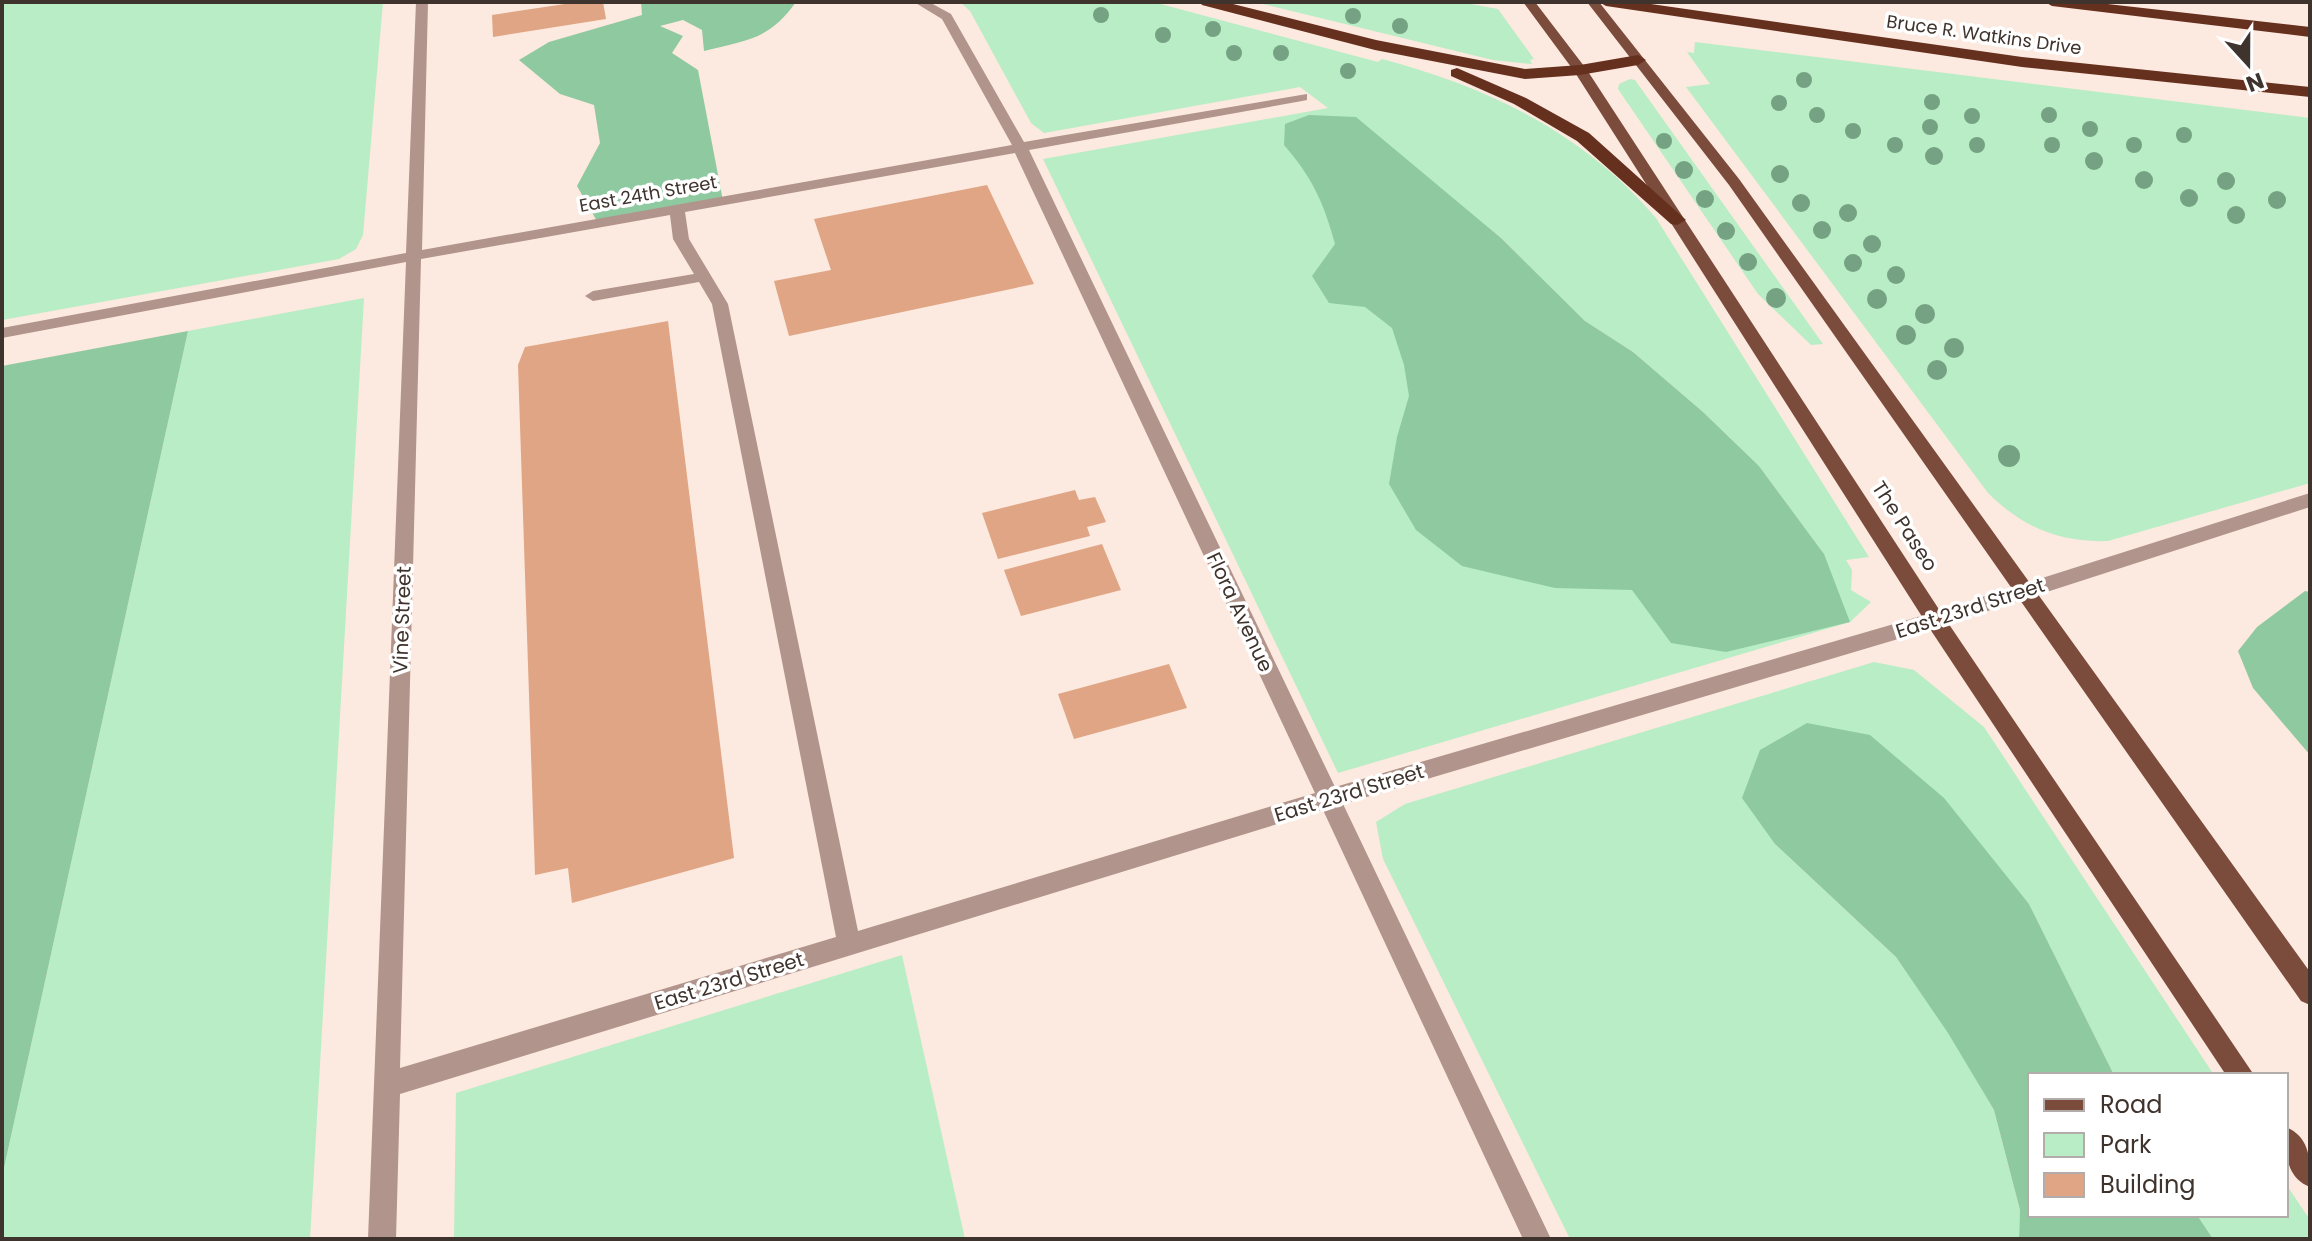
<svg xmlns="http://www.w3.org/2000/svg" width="2312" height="1241" viewBox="0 0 2312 1241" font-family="Poppins,sans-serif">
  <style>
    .green { fill: #b8edc6; fill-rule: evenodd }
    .forest { fill: #8fc9a0 }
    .building { fill: #dfa584 }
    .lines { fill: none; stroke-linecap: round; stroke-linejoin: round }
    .minor { fill: #b1948b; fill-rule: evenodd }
    .major { fill: #7b4b3b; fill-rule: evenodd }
    .highway { fill: #66301e; fill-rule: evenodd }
    .tree { fill: #75a282 }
    .labels { text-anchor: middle; stroke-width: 7; stroke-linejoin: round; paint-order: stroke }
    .far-street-label { font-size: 18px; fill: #3f332d; stroke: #fff }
    .street-label { font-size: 20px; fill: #3f332d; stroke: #fff }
  </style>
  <rect width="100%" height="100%" fill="#fce9df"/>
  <path class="green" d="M2 2H383L363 235 356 249 339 259 2 320Z
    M960 2H1153L1378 62 1382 59C1488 87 1584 133 1656 218L1869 557 1846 560 1852 570 1851 590 1871 602 1850 622 1338 773 1043 159 1328 108 1300 87 1044 133 1031 123 970 11ZM1356 118 1501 238 1585 321 1633 352 1703 412 1759 466 1824 554Z
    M1255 2H1460L1498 9 1534 59 1530 60 1532 64 1493 60Z
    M1695 42 2310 118V483L2108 541C2060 543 2022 527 1988 493L1686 87 1710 84 1687 52 1694 53Z
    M1630 79 1635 80 1823 344 1811 345 1758 294 1618 89 1619 84Z
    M364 298 310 1239H2V1177L188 331Z
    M1874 662 1914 670 1984 727 2214 1075H2114L2029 904 1989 856 1775 844 1896 957 1948 1032 1994 1110 2020 1210 2019 1239H1570L1383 859 1376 822 1405 804Z
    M902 955 965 1239H454L456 1093Z
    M2286 1184 2310 1220V1239H2213L2197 1215H2286Z"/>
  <path class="forest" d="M641 2H796C769 40 747 40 704 51L702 30 683 20 660 26 683 36 672 53 698 70 723 201 598 223 577 186 600 143 594 105 560 94 519 60 549 42 642 15Z
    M1309 115 1356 117 1501 238 1585 321 1633 352 1703 412 1759 466 1824 554 1850 622 1726 652 1671 643 1632 590 1555 588 1462 566 1416 530 1389 484 1397 437 1409 396 1404 365 1392 328 1365 307 1329 303 1312 276 1335 244C1324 203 1312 177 1284 145L1285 124Z
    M188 331 2 1177V366Z
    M2305 591 2310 592V755L2253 688 2238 651 2257 627Z
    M1807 723 1870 735 1944 798 2029 904 2114 1075H2030V1215H2197L2213 1239H2019L2020 1210 1994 1110 1948 1033 1896 957 1775 844 1742 798 1760 750Z"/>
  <path class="building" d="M578 2H603L606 19 493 37 492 15Z
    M987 185 1034 284 789 336 774 281 831 270 814 219Z
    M668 321 734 858 572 903 568 868 535 875 518 365 525 347Z
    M1075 490 1079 500 1095 497 1106 522 1087 527 1090 536 998 559 982 513Z
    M1102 544 1121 590 1021 616 1004 570Z
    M1169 664 1187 708 1074 739 1058 694Z"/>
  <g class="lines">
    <path class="minor" d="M416 2H428L422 250 1012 145 942 19 914 2H929L951 14 1024 142 1307 94V100L1302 101 1029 150 1335 787 1935 612 2310 493V507L1935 628 1343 804 1551 1239H1523L1323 810 400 1094 396 1239H368L406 262 2 338V328L406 253ZM1015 153 1315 793 858 931 728 304 689 239 685 212ZM670 215 673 239 694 274 593 291 585 296 593 301 699 282 712 304 836 937 400 1068 421 259Z"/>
    <path class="major" d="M1523 2H1535L1587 70 1942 614 2254 1075H2226L1928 626 1574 71Z
      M1587 2H1599L1739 179 2310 972V1005L2301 1001 1729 185Z
      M2286 1127C2312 1138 2310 1163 2310 1187 2284 1176 2286 1151 2286 1127Z"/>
    <path class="highway" d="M1200 2H1225L1376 40 1525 69 1580 65 1638 55 1646 60 1638 65 1580 75 1525 79 1375 50 1202 5Z
      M1599 2H1637L2022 57 2310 87V97L2022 67 1606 6Z
      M2045 2H2090L2310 27V37L2052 6Z
      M1457 68 1526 98 1589 133 1686 220 1677 225 1671 224 1577 141 1514 104 1451 76V70Z"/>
  </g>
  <g class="tree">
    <circle cx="1101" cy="15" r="8"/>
    <circle cx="1353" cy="16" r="8"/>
    <circle cx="1400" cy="26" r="8"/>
    <circle cx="1213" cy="29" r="8"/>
    <circle cx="1163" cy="35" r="8"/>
    <circle cx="1234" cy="53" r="8"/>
    <circle cx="1281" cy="53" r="8"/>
    <circle cx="1348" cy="71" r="8"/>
    <circle cx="1804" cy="80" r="8"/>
    <circle cx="1932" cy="102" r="8"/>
    <circle cx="1779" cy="103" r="8"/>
    <circle cx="1817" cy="115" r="8"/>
    <circle cx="2049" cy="115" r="8"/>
    <circle cx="1972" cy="116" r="8"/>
    <circle cx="1930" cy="127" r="8"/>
    <circle cx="2090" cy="129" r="8"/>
    <circle cx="1853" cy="131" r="8"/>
    <circle cx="2184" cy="135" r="8"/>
    <circle cx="1664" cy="141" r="8"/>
    <circle cx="1895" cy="145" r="8"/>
    <circle cx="1977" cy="145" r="8"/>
    <circle cx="2052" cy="145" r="8"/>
    <circle cx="2134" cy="145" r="8"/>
    <circle cx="1934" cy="156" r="9"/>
    <circle cx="2094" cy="161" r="9"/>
    <circle cx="1684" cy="170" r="9"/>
    <circle cx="1780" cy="174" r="9"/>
    <circle cx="2144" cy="180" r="9"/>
    <circle cx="2226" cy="181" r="9"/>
    <circle cx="2189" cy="198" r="9"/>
    <circle cx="1705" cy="199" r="9"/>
    <circle cx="2277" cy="200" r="9"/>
    <circle cx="1801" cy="203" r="9"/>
    <circle cx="1848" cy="213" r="9"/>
    <circle cx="2236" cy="215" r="9"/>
    <circle cx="1822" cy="230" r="9"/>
    <circle cx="1726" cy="231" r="9"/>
    <circle cx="1872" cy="244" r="9"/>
    <circle cx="1748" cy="262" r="9"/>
    <circle cx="1853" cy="263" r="9"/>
    <circle cx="1896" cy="275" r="9"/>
    <circle cx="1776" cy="298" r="10"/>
    <circle cx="1877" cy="299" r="10"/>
    <circle cx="1925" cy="314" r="10"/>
    <circle cx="1906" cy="335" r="10"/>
    <circle cx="1954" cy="348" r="10"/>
    <circle cx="1937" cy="370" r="10"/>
    <circle cx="2009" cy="456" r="11"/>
  </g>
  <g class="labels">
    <g class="far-street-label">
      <text transform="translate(1984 35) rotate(8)" y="6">Bruce R. Watkins Drive</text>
      <text transform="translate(648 194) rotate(-10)" y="6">East 24th Street</text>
    </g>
    <g class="street-label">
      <text transform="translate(1905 526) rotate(57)" y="7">The Paseo</text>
      <text transform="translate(1970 608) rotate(-18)" y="7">East 23rd Street</text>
      <text transform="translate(1240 612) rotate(65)" y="7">Flora Avenue</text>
      <text transform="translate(402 620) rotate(-88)" y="7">Vine Street</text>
      <text transform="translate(1349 793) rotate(-17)" y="7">East 23rd Street</text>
      <text transform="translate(729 981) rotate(-17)" y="7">East 23rd Street</text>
    </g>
  </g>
  <rect width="2312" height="1241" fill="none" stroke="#3f332d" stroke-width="8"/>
  <rect x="2028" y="1073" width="260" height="144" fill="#ffffff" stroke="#b2adab" stroke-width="2"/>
  <rect x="2044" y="1099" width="40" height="12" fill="#7b4b3b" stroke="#b2adab" stroke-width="2"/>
  <text x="2100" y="1113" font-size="24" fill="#3f332d">Road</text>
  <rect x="2044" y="1133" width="40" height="24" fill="#b8edc6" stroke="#b2adab" stroke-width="2"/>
  <text x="2100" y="1153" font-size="24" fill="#3f332d">Park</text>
  <rect x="2044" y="1173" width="40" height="24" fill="#dfa584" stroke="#b2adab" stroke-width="2"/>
  <text x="2100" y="1193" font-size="24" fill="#3f332d">Building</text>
  <g transform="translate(2248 64) rotate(159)" stroke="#ffffff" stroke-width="6" paint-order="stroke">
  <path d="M0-6L14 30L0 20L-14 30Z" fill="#3f332d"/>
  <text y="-12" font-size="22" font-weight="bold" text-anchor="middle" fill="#3f332d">N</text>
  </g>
</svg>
